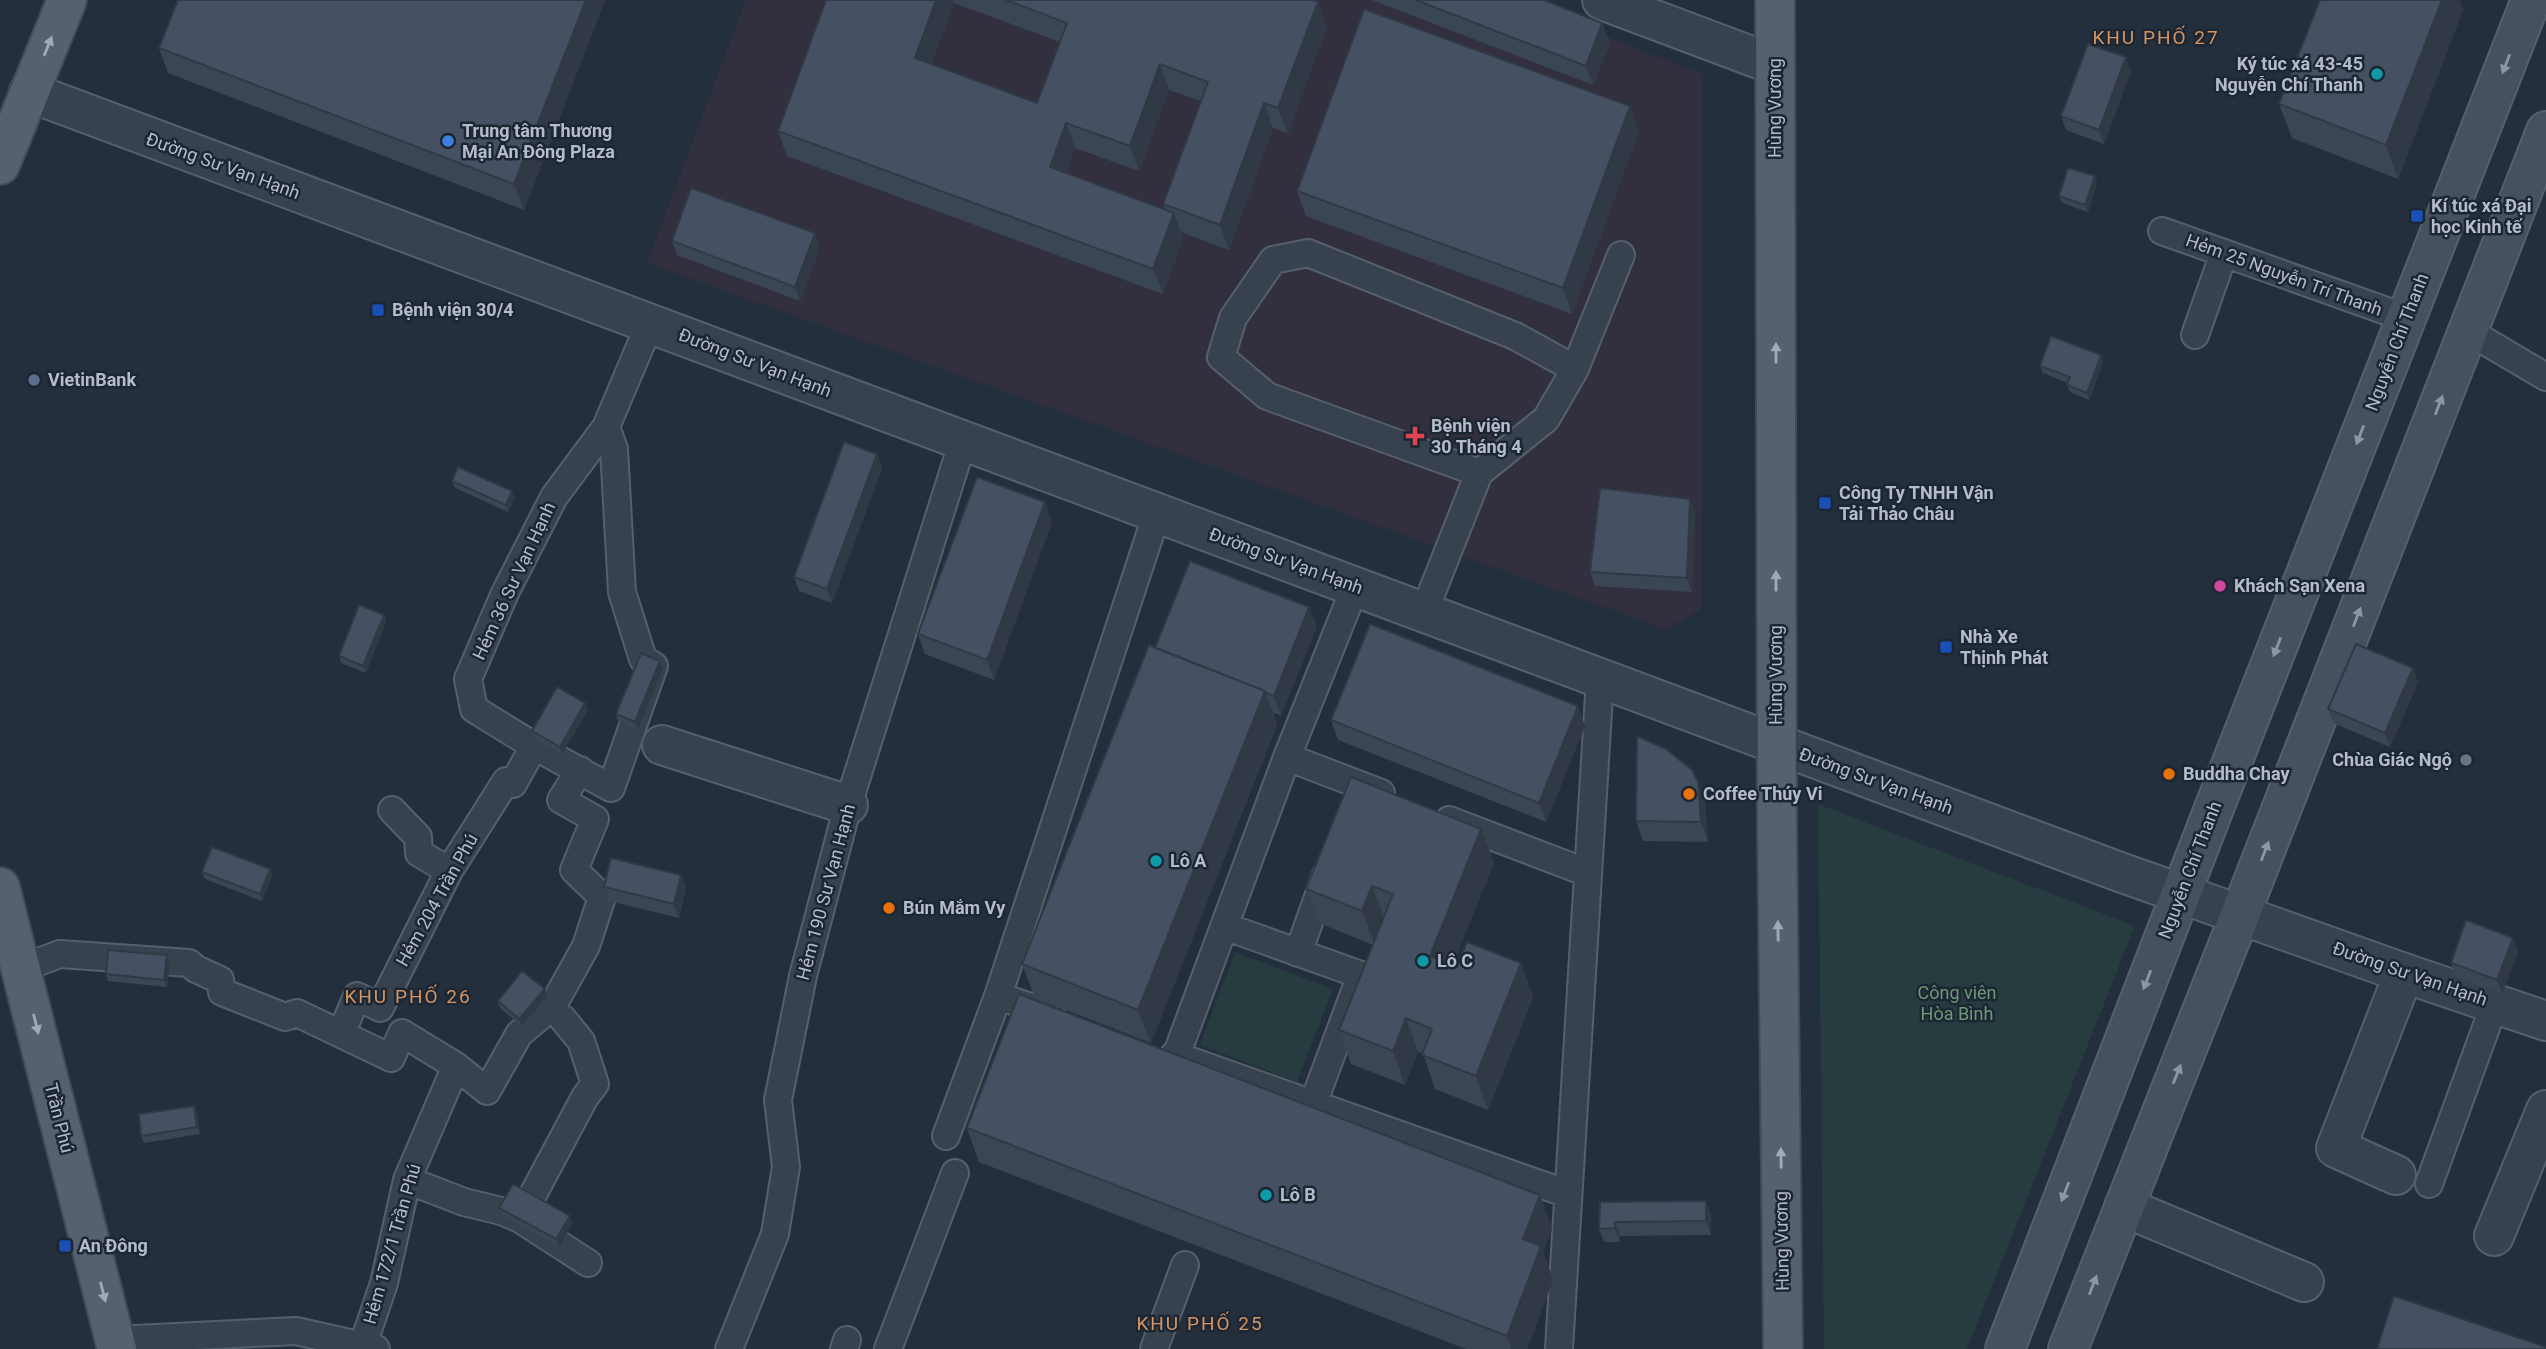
<svg xmlns="http://www.w3.org/2000/svg" width="2546" height="1349" viewBox="0 0 2546 1349" font-family="Roboto,sans-serif">
  <style>
    .medical { fill: #32303f }
    .green { fill: #263c3f }
    .lines { fill: none; stroke-linecap: round; stroke-linejoin: round }
    .service-casing { stroke: #565f6c; stroke-width: 30 }
    .minor-casing { stroke: #565f6c; stroke-width: 42 }
    .tertiary-casing { stroke: #565f6c; stroke-width: 42 }
    .secondary-casing { stroke: #565f6c; stroke-width: 42 }
    .primary-casing { stroke: #414a57; stroke-width: 42 }
    .service { stroke: #38414e; stroke-width: 26 }
    .minor { stroke: #38414e; stroke-width: 38 }
    .tertiary { stroke: #38414e; stroke-width: 38 }
    .secondary { stroke: #465061; stroke-width: 38 }
    .primary { stroke: #56606e; stroke-width: 38 }
    .wall { fill: #3b4654; fill-rule: evenodd }
    .shaded-wall { fill: #303945 }
    .building { fill: #455162; stroke: #303945; stroke-width: 2 }
    .oneway { fill: #a1aab7 }
    .oneway2 { fill: #8e96a5 }
    .culture-dot { fill: #0f9aa8; stroke: #1d2633; stroke-width: 2.5 }
    .shop-dot { fill: #3f7fe0; stroke: #1d2633; stroke-width: 2.5 }
    .transit-dot { fill: #1a4fb4; stroke: #1d2633; stroke-width: 2.5 }
    .service-dot { fill: #5c6f8a; stroke: #1d2633; stroke-width: 2.5 }
    .health-dot { fill: #e0444e; stroke: #1d2633; stroke-width: 2.5 }
    .hotel-dot { fill: #d1479c; stroke: #1d2633; stroke-width: 2.5 }
    .worship-dot { fill: #6b7280; stroke: #1d2633; stroke-width: 2.5 }
    .food-dot { fill: #e8710a; stroke: #1d2633; stroke-width: 2.5 }
    .labels { text-anchor: middle; stroke-width: 5; stroke-linejoin: round; paint-order: stroke }
    .poi-label { font-size: 18px; font-weight: bold; fill: #b4bcc9; stroke: #1d2633; text-anchor: start }
    .street-label { font-size: 18px; fill: #b4bcc9; stroke: #1d2633 }
    .park-label { font-size: 18px; fill: #6b9a76; stroke: #1d2633 }
    .neighbourhood-label { font-size: 19px; letter-spacing: 2px; fill: #d59563; stroke: #1d2633 }
  </style>
  <rect width="100%" height="100%" fill="#242f3e"/>
  <path class="medical" d="M746 0H1511L1703 74 1701 609 1665 629 647 263Z"/>
  <path class="green" d="M1818 804 2135 926 1967 1349H1824Z
    M1235 952 1333 989 1297 1082 1200 1045Z"/>
  <g class="lines">
    <g class="service-casing">
      <path id="service" d="M2162 231 2406 318
        M2468 331 2546 377
        M2195 335 2224 253
        M606 427 614 449 622 592 643 659 654 666 611 788 534 746 474 709 468 679 505 593 554 497 606 427 650 323
        M1479 473 1267 396 1221 357 1233 318 1273 260 1308 253 1515 336 1575 369
        M1424 612 1479 473 1546 419 1575 369 1621 255
        M1287 757 1381 793
        M392 810 418 837 419 853 449 871
        M1449 820 1588 873
        M1224 926 1361 975 1313 1104
        M1298 953 1326 875
        M22 968 60 954 189 963 196 969 220 980 222 992 285 1017 297 1013 341 1034 357 996 380 1008 449 871 506 781 513 784 534 746
        M1051 1014 998 996 1157 513
        M563 1019 581 1041 595 1084 585 1097 520 1219 588 1263
        M341 1034 391 1058 402 1033 456 1066 487 1091 519 1034 552 1007 586 946 602 897 574 870 595 819 561 800 580 770
        M1174 1055 1568 1194
        M1176 1056 1287 757 1355 587
        M946 1136 998 996
        M407 1180 464 1202 501 1211 520 1219
        M2429 1184 2495 1003
        M115 1340 296 1331 376 1349
        M363 1345 384 1283 407 1180 456 1066
        M729 1349 775 1234 786 1167 778 1100 803 976 848 805 963 441
        M844 1349 847 1340
        M888 1349 955 1173
        M1154 1349 1185 1265
        M1559 1349 1600 679"/>
    </g>
    <g class="minor-casing">
      <path id="minor" d="M1602 0 1775 65
        M662 745 848 805
        M2396 1175 2336 1148 2404 973
        M2124 1207 2304 1282
        M2494 1236 2546 1110"/>
    </g>
    <g class="tertiary-casing">
      <path id="tertiary" d="M29 92 2117 871 2404 973 2546 1021"/>
    </g>
    <g class="secondary-casing">
      <path id="secondary" d="M2005 1349 2211 816 2531 0
        M2068 1349 2240 915 2546 131"/>
    </g>
    <g class="primary-casing">
      <path id="primary" d="M1775 0 1777 827 1783 1349
        M0 165 67 0
        M0 887 117 1349"/>
    </g>
    <use href="#service" class="service"/>
    <use href="#minor" class="minor"/>
    <use href="#tertiary" class="tertiary"/>
    <use href="#secondary" class="secondary"/>
    <use href="#primary" class="primary"/>
  </g>
  <path class="wall" d="M605 0 524 210 168 73 159 48Z
    M826 0H1313L1327 27 1288 133 1273 128 1229 250 1181 232 1183 239 1163 294 787 156 778 131ZM954 3 1060 42 1037 103 931 64ZM1169 90 1201 101 1163 204 1165 210 1066 173 1075 148 1139 171Z
    M1372 0H1544L1602 23 1610 43 1593 85Z
    M2320 0H2460L2463 10 2398 179 2292 138 2279 104Z
    M2131 71 2104 144 2066 130 2061 116Z
    M1639 131 1572 314 1306 216 1297 191Z
    M2095 176 2097 184 2088 212 2062 203 2059 196Z
    M815 233 820 247 800 301 677 255 672 241Z
    M2101 355 2103 362 2089 400 2070 392 2067 385 2068 383 2043 373 2040 366Z
    M877 454 882 468 832 603 799 591 794 577Z
    M452 481 515 498 508 512 455 488Z
    M1690 499 1695 512 1692 592 1595 586 1590 572Z
    M1052 522 994 680 925 654 918 634Z
    M1309 607 1317 627 1281 716 1273 712 1277 725 1151 1043 1035 998 1022 964 1155 648Z
    M384 615 386 622 366 673 341 663 339 656Z
    M660 661 663 668 638 729 618 721 616 714Z
    M2413 668 2418 682 2390 747 2333 723 2328 709Z
    M585 703 588 710 562 754 534 738 532 731Z
    M1331 720 1585 726 1546 822 1338 740Z
    M1698 782 1705 802 1708 842 1643 841 1636 821Z
    M1481 829 1494 863 1452 965 1457 967 1521 963 1533 997 1488 1110 1435 1089 1423 1054 1418 1052 1405 1085 1351 1064 1339 1030 1373 945 1319 923 1306 889Z
    M270 869 272 876 262 901 205 879 202 872Z
    M681 875 686 889 679 918 609 901 604 887Z
    M2518 952 2502 994 2456 977 2451 963Z
    M170 962 167 987 108 981 106 974Z
    M547 996 522 1026 500 1008 498 1001Z
    M194 1106 197 1113 200 1134 144 1143 141 1136Z
    M967 1128 1540 1195 1552 1229 1543 1252 1553 1280 1527 1349H1466L979 1162Z
    M1600 1202 1711 1215V1235L1620 1236V1242H1604L1599 1229Z
    M499 1208 573 1223 559 1247 502 1215Z"/>
  <path class="shaded-wall" d="M586 0H605L524 210 514 184Z
    M936 0H953L954 3 924 83 915 58Z
    M2442 0H2460L2463 10 2398 179 2386 145Z
    M1318 2 1327 27 1288 133 1278 108Z
    M1602 23 1610 43 1593 85 1586 66Z
    M2126 57 2131 71 2104 144 2099 130Z
    M1160 64 1169 90 1139 171 1130 146Z
    M1264 103 1273 128 1229 250 1220 225Z
    M1630 106 1639 131 1572 314 1563 288Z
    M1066 123 1075 148 1059 193 1050 167Z
    M2095 176 2097 184 2088 212 2085 205Z
    M1174 213 1183 239 1163 294 1153 269Z
    M815 233 820 247 800 301 795 287Z
    M2101 355 2103 362 2089 400 2087 393Z
    M877 454 882 468 832 603 827 589Z
    M512 491 515 498 508 512 506 505Z
    M1690 499 1695 512 1692 592 1687 578Z
    M1045 502 1052 522 994 680 987 660Z
    M1309 607 1317 627 1281 716 1274 696Z
    M384 615 386 622 366 673 363 666Z
    M660 661 663 668 638 729 635 722Z
    M2413 668 2418 682 2390 747 2385 733Z
    M1265 691 1277 725 1151 1043 1138 1010Z
    M585 703 588 710 562 754 560 747Z
    M1578 706 1585 726 1546 822 1539 803Z
    M1698 782 1705 802 1708 842 1701 822Z
    M1481 829 1494 863 1443 990 1430 956Z
    M270 869 272 876 262 901 260 894Z
    M681 875 686 889 679 918 674 904Z
    M1372 886 1385 920 1375 945 1362 911Z
    M2513 938 2518 952 2502 994 2497 980Z
    M167 955 170 962 167 987 164 980Z
    M1521 963 1533 997 1488 1110 1476 1076Z
    M545 989 547 996 522 1026 519 1019Z
    M1406 1018 1418 1052 1405 1085 1393 1051Z
    M194 1106 197 1113 200 1134 197 1127Z
    M1540 1195 1552 1229 1543 1252 1553 1280 1527 1349H1511L1507 1336 1523 1239Z
    M1706 1201 1711 1215V1235L1706 1221Z
    M570 1216 573 1223 559 1247 556 1239Z
    M1615 1222 1620 1236V1242L1615 1228Z"/>
  <path class="building" d="M178 0H586L514 184 159 48Z
    M826 0H936L915 58 1037 103 1067 23 1006 0H1313L1318 2 1278 108 1264 103 1220 225 1163 204 1208 82 1160 64 1130 146 1066 123 1050 167 1174 213 1153 269 778 131Z
    M1416 0H1544L1602 23 1586 66Z
    M2320 0H2442L2386 145 2279 104Z
    M1364 9 1630 106 1563 288 1297 191Z
    M2088 44 2126 57 2099 130 2061 116Z
    M2068 168 2095 176 2085 205 2059 196Z
    M691 188 815 233 795 287 672 241Z
    M2051 336 2101 355 2087 393 2067 385 2070 377 2040 366Z
    M844 442 877 454 827 589 794 577Z
    M458 467 512 491 506 505 452 481Z
    M977 477 1045 502 987 660 918 634Z
    M1600 488 1690 499 1687 578 1590 572Z
    M1190 561 1309 607 1274 696 1265 692V691L1155 648Z
    M359 605 384 615 363 666 339 656Z
    M1370 624 1578 706 1539 803 1331 720Z
    M2356 644 2413 668 2385 733 2328 709Z
    M1149 645 1265 691 1138 1010 1022 964Z
    M641 653 660 661 635 722 616 714Z
    M557 687 585 703 560 747 532 731Z
    M1637 736 1666 749 1692 770 1698 782 1701 822 1636 821Z
    M1351 777 1481 829 1430 956 1457 967 1467 942 1521 963 1476 1076 1422 1055 1432 1029 1406 1018 1393 1051 1339 1030 1393 894 1372 886 1362 911 1306 889Z
    M212 847 270 869 260 894 202 872Z
    M611 858 681 875 674 904 604 887Z
    M2466 920 2513 938 2497 980 2451 963Z
    M108 950 167 955 164 980 106 974Z
    M522 971 545 989 519 1019 498 1001Z
    M1019 994 1540 1195 1523 1239 1541 1246 1507 1336 967 1128Z
    M194 1106 197 1127 141 1136 139 1114Z
    M513 1184 570 1216 556 1239 499 1208Z
    M1706 1201V1221L1615 1222V1228L1599 1229 1600 1202Z
    M2394 1296 2546 1347V1349H2377Z"/>
  <defs><path id="oneway-solid" d="M-6-.8H1V-3.2L6.5 0L1 3.2V.8H-6Z" transform="scale(1.75)"/></defs>
  <g class="oneway">
    <use href="#oneway-solid" transform="translate(48 46) rotate(-68)"/>
    <use href="#oneway-solid" transform="translate(1776 353) rotate(-90)"/>
    <use href="#oneway-solid" transform="translate(1776 581) rotate(-90)"/>
    <use href="#oneway-solid" transform="translate(1778 931) rotate(-91)"/>
    <use href="#oneway-solid" transform="translate(36 1024) rotate(76)"/>
    <use href="#oneway-solid" transform="translate(1781 1158) rotate(-91)"/>
    <use href="#oneway-solid" transform="translate(103 1292) rotate(76)"/>
  </g>
  <g class="oneway2">
    <use href="#oneway-solid" transform="translate(2506 64) rotate(111)"/>
    <use href="#oneway-solid" transform="translate(2439 405) rotate(-69)"/>
    <use href="#oneway-solid" transform="translate(2360 435) rotate(111)"/>
    <use href="#oneway-solid" transform="translate(2357 617) rotate(-69)"/>
    <use href="#oneway-solid" transform="translate(2277 647) rotate(111)"/>
    <use href="#oneway-solid" transform="translate(2265 851) rotate(-69)"/>
    <use href="#oneway-solid" transform="translate(2147 980) rotate(111)"/>
    <use href="#oneway-solid" transform="translate(2177 1074) rotate(-68)"/>
    <use href="#oneway-solid" transform="translate(2065 1192) rotate(111)"/>
    <use href="#oneway-solid" transform="translate(2093 1285) rotate(-69)"/>
  </g>
  <g class="culture-dot">
    <circle cx="2377" cy="74" r="7"/>
    <circle cx="1156" cy="861" r="7"/>
    <circle cx="1423" cy="961" r="7"/>
    <circle cx="1266" cy="1195" r="7"/>
  </g>
  <circle class="shop-dot" cx="448" cy="141" r="7"/>
  <g class="transit-dot">
    <rect x="2410" y="209" width="14" height="14" rx="3.5"/>
    <rect x="371" y="303" width="14" height="14" rx="3.5"/>
    <rect x="1818" y="496" width="14" height="14" rx="3.5"/>
    <rect x="1939" y="640" width="14" height="14" rx="3.5"/>
    <rect x="58" y="1239" width="14" height="14" rx="3.5"/>
  </g>
  <circle class="service-dot" cx="34" cy="380" r="7"/>
  <path class="health-dot" d="M1411.5 425.5h7v7h7v7h-7v7h-7v-7h-7v-7h7z"/>
  <circle class="hotel-dot" cx="2220" cy="586" r="7"/>
  <circle class="worship-dot" cx="2466" cy="760" r="7"/>
  <g class="food-dot">
    <circle cx="2169" cy="774" r="7"/>
    <circle cx="1689" cy="794" r="7"/>
    <circle cx="889" cy="908" r="7"/>
  </g>
  <g class="labels">
    <g class="poi-label">
      <text x="2363" y="70" text-anchor="end">Ký túc xá 43-45<tspan x="2363" dy="21">Nguyễn Chí Thanh</tspan></text>
      <text x="462" y="137">Trung tâm Thương<tspan x="462" dy="21">Mại An Đông Plaza</tspan></text>
      <text x="2431" y="212">Kí túc xá Đại<tspan x="2431" dy="21">học Kinh tế</tspan></text>
      <text x="392" y="316">Bệnh viện 30/4</text>
      <text x="48" y="386">VietinBank</text>
      <text x="1431" y="432">Bệnh viện<tspan x="1431" dy="21">30 Tháng 4</tspan></text>
      <text x="1839" y="499">Công Ty TNHH Vận<tspan x="1839" dy="21">Tải Thảo Châu</tspan></text>
      <text x="2234" y="592">Khách Sạn Xena</text>
      <text x="1960" y="643">Nhà Xe<tspan x="1960" dy="21">Thịnh Phát</tspan></text>
      <text x="2452" y="766" text-anchor="end">Chùa Giác Ngộ</text>
      <text x="2183" y="780">Buddha Chay</text>
      <text x="1703" y="800">Coffee Thúy Vi</text>
      <text x="1170" y="867">Lô A</text>
      <text x="903" y="914">Bún Mắm Vy</text>
      <text x="1437" y="967">Lô C</text>
      <text x="1280" y="1201">Lô B</text>
      <text x="79" y="1252">An Đông</text>
    </g>
    <g class="street-label">
      <text transform="translate(1775 108) rotate(-90)" y="6">Hùng Vương</text>
      <text transform="translate(223 166) rotate(20)" y="6">Đường Sư Vạn Hạnh</text>
      <text transform="translate(2284 275) rotate(20)" y="6">Hẻm 25 Nguyễn Trí Thanh</text>
      <text transform="translate(2397 342) rotate(-69)" y="6">Nguyễn Chí Thanh</text>
      <text transform="translate(755 363) rotate(21)" y="6">Đường Sư Vạn Hạnh</text>
      <text transform="translate(1286 561) rotate(20)" y="6">Đường Sư Vạn Hạnh</text>
      <text transform="translate(514 581) rotate(-65)" y="6">Hẻm 36 Sư Vạn Hạnh</text>
      <text transform="translate(1776 675) rotate(-90)" y="6">Hùng Vương</text>
      <text transform="translate(1876 781) rotate(20)" y="6">Đường Sư Vạn Hạnh</text>
      <text transform="translate(2190 870) rotate(-69)" y="6">Nguyễn Chí Thanh</text>
      <text transform="translate(826 892) rotate(-75)" y="6">Hẻm 190 Sư Vạn Hạnh</text>
      <text transform="translate(437 900) rotate(-61)" y="6">Hẻm 204 Trần Phú</text>
      <text transform="translate(2410 974) rotate(19)" y="6">Đường Sư Vạn Hạnh</text>
      <text transform="translate(59 1118) rotate(76)" y="6">Trần Phú</text>
      <text transform="translate(1782 1241) rotate(-91)" y="6">Hùng Vương</text>
      <text transform="translate(392 1244) rotate(-74)" y="6">Hẻm 172/1 Trần Phú</text>
    </g>
    <g class="park-label">
      <text x="1957" y="999">Công viên<tspan x="1957" dy="21">Hòa Bình</tspan></text>
    </g>
    <g class="neighbourhood-label">
      <text x="2156" y="44">KHU PHỐ 27</text>
      <text x="408" y="1003">KHU PHỐ 26</text>
      <text x="1200" y="1330">KHU PHỐ 25</text>
    </g>
  </g>
</svg>
